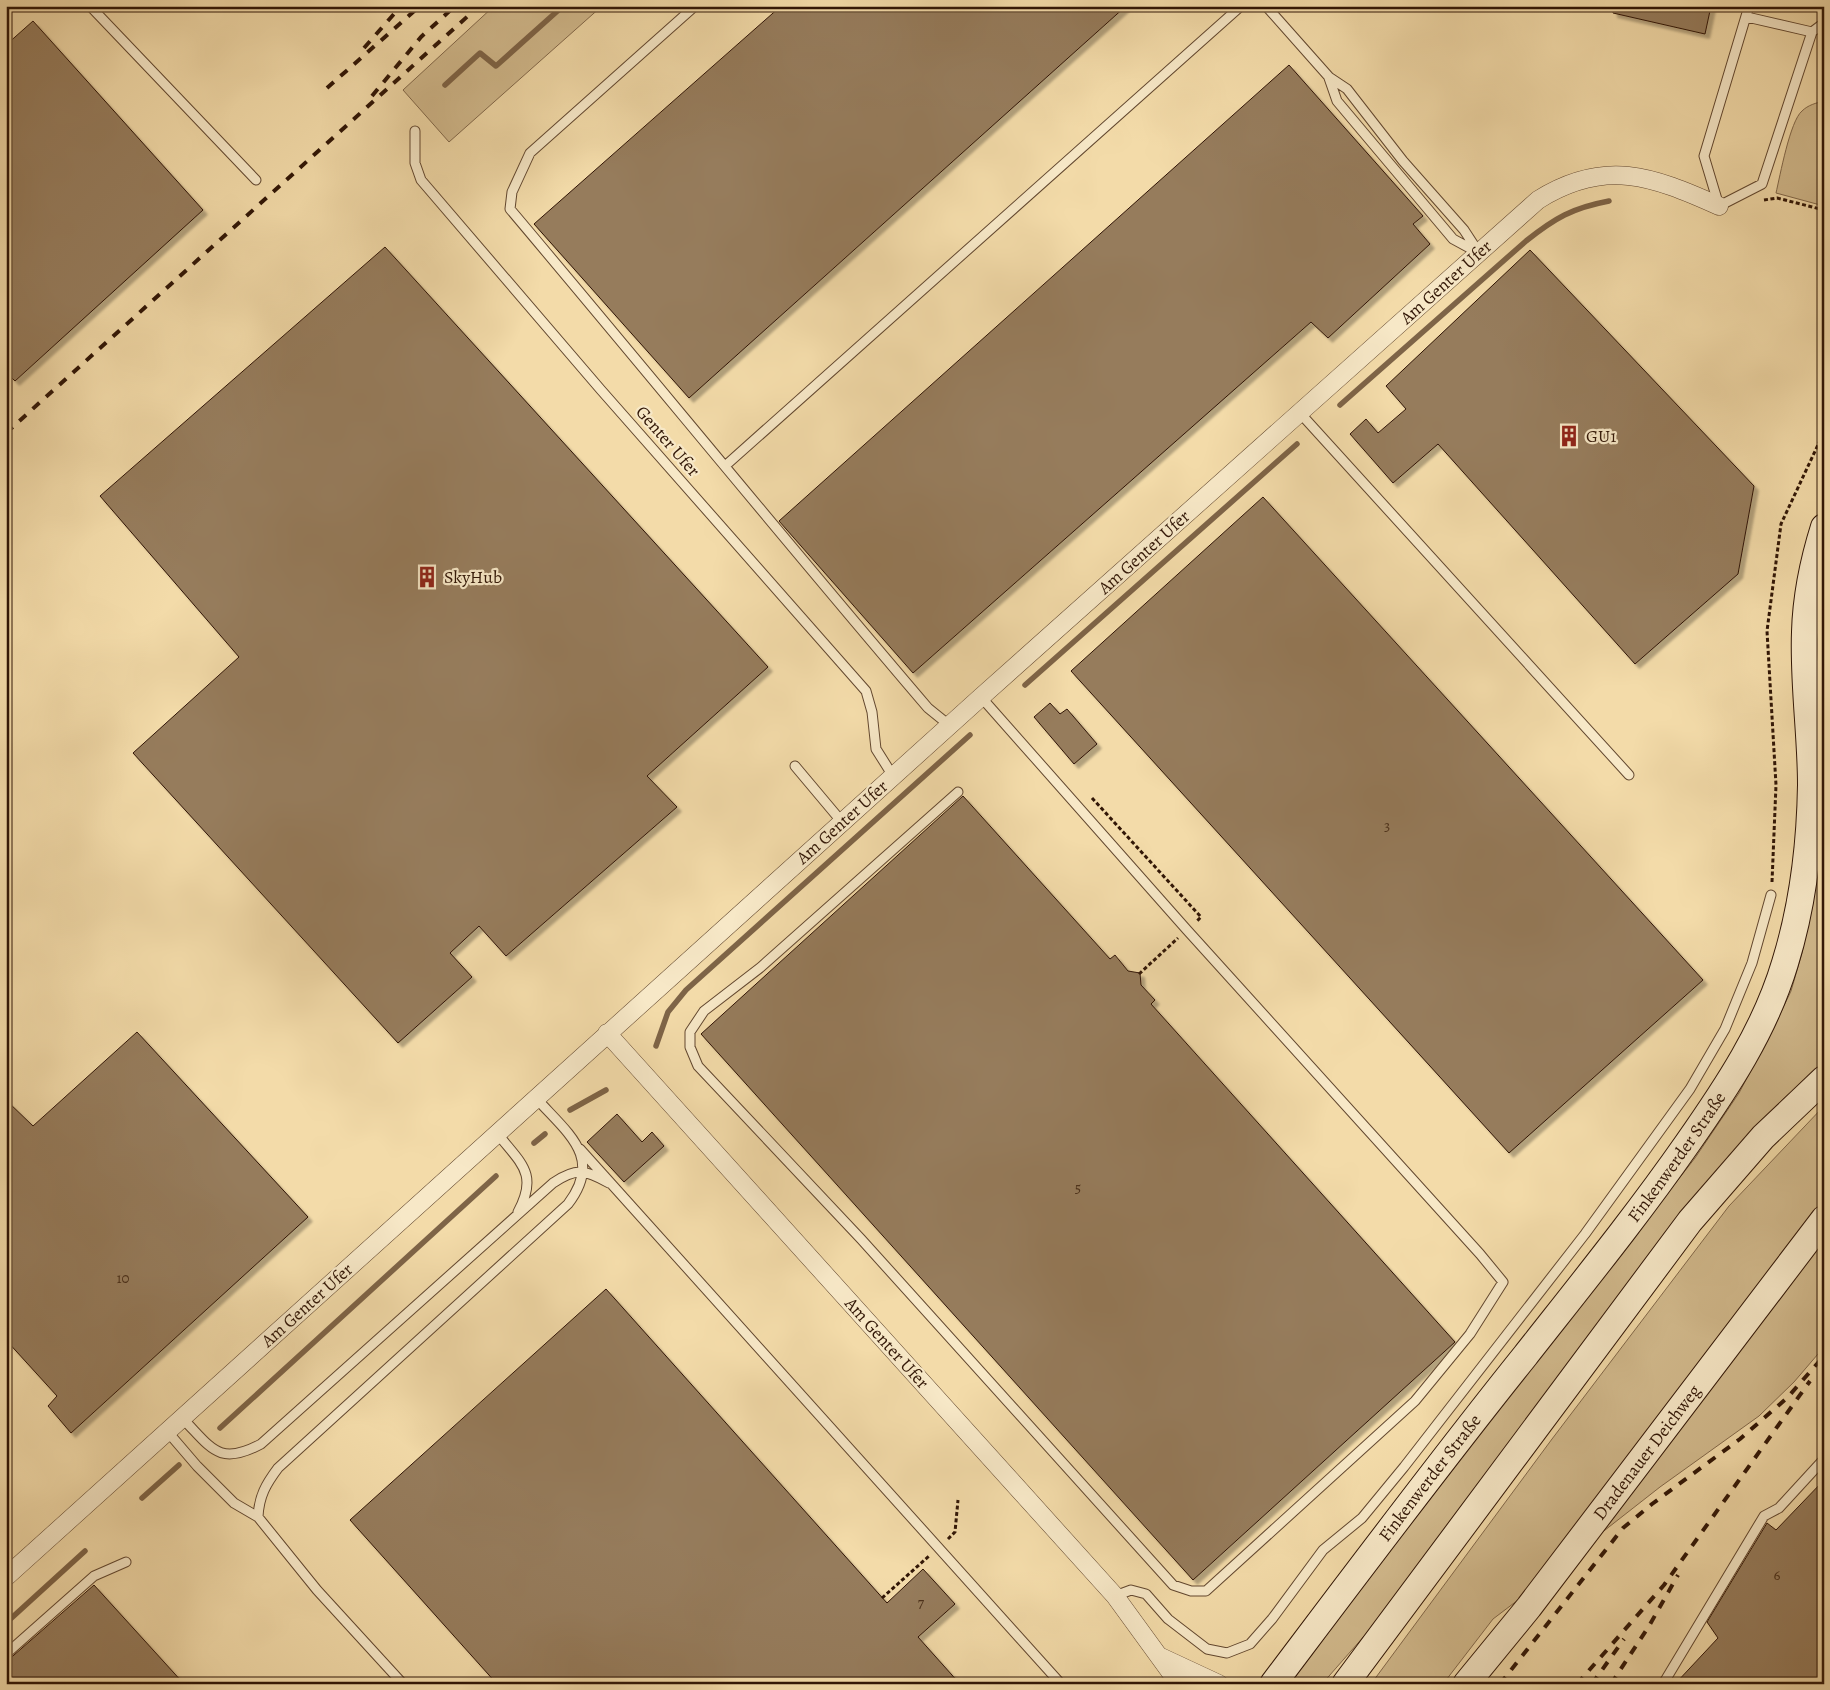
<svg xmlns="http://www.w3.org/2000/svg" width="1830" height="1690" viewBox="0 0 1830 1690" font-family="Alegreya,serif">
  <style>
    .green { fill: #d2ba8d; stroke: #82684a }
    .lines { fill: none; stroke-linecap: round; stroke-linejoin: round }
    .stream { stroke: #7e6447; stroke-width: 5.5 }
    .building { fill: #967c5b; stroke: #311606; filter: url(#shadow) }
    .service-casing { stroke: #62472f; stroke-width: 11 }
    .minor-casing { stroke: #62472f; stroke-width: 19 }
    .secondary-casing { stroke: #311606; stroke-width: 28 }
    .path { stroke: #311606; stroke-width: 3; stroke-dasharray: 4 2.5; stroke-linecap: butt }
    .service { stroke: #f7e8c7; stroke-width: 9 }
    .minor { stroke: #f7e8c7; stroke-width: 18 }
    .secondary { stroke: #f7e8c7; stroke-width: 26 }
    .rail { stroke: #311606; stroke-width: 4; stroke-dasharray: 9 9; stroke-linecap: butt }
    .labels { text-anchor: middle; stroke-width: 4.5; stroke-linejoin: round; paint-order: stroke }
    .number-label { font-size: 15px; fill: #4a301b }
    .street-label { font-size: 18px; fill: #311606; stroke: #f7e8c7 }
    .poi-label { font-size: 18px; fill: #311606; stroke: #f7e8c7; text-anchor: start }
  </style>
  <defs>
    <filter id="shadow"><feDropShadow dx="4.5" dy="4.5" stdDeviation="1" flood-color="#0004"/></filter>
  </defs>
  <rect width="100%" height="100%" fill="#f3dba9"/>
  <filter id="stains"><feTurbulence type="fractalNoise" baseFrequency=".004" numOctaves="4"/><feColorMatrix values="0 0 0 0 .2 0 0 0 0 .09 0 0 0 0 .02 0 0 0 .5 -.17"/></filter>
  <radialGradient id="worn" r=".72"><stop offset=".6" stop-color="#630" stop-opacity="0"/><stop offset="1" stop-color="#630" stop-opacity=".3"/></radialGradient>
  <path class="green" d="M494 6H602L449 142 403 90Z
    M1824 101V206L1776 193C1780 176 1790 121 1802 111 1808 105 1816 103 1824 101Z
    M1824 580V1064L1783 1099 1697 1194 1380 1618 1322 1684H1288L1430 1497 1695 1158 1739 1093 1772 1031 1791 991 1802 953 1821 851 1822 755 1817 640Z
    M1824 1106V1204L1654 1430 1522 1597 1493 1619 1443 1684H1371L1552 1439 1729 1206Z
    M1824 1240V1347L1794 1382 1759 1416 1660 1487 1600 1534Z"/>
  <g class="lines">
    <path class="stream" d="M445 85 480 53 496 66 563 6
      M1340 405 1526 241C1555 218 1572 208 1609 201
      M1025 685 1297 444
      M656 1046 668 1012 686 990 970 735
      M570 1110 606 1090
      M534 1143 545 1134
      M220 1428 496 1176
      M142 1498 179 1465
      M6 1623 85 1551"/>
  </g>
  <path class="building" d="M781 6H1126L689 398 534 224Z
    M1613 6H1711L1705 34 1613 13Z
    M33 21 203 210 15 381 6 372V45Z
    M1289 65 1423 216 1413 224 1430 244 1328 338 1311 322 913 673 779 521Z
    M385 247 768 667 647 776 677 807 506 956 479 926 450 953 472 977 398 1043 133 753 239 657 100 496Z
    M1530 250 1754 486 1738 574 1635 664 1438 444 1393 483 1350 434 1366 419 1378 433 1406 409 1386 386Z
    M1263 497 1703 980 1509 1153 1071 671Z
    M1050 703 1060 714 1067 709 1097 744 1074 764 1034 717Z
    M963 796 1110 959 1115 955 1128 971 1140 973 1141 985 1155 1000 1151 1004 1455 1342 1193 1580 701 1034Z
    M137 1032 308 1217 71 1433 48 1406 57 1396 6 1340V1100L33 1126Z
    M617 1114 642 1142 652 1132 664 1146 624 1182 587 1142Z
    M606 1289 887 1603 923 1569 955 1604 918 1637 960 1684H497L350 1520Z
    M1824 1480V1684H1675L1718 1638 1707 1622 1767 1523 1776 1530Z
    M94 1585 184 1684H6V1662Z"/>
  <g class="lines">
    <g class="service-casing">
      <path id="service" d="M90 6 256 180
        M695 6 530 153 512 192 510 209C650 375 787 543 928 708L949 725
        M1266 6 1329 77 1347 89 1403 161 1464 230 1479 253
        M1749 6 1704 156 1719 206 1762 184 1812 32 1824 23
        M1747 17 1812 32
        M1329 78 1337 101 1453 239 1477 252
        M415 131V163L421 180 601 390 866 691 872 712 876 749 893 776
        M1300 413 1629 775
        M725 466 1241 6
        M795 766 842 822
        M958 792 761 967 704 1011 690 1032V1047L698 1066 861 1239 1173 1585 1191 1591H1206L1415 1401 1470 1334 1503 1282 1480 1254 1187 930 981 697
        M497 1133C520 1163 539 1173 518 1212
        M580 1149 1061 1684
        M182 1418C211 1447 218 1467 261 1444L553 1183C577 1167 585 1170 609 1183
        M167 1431 197 1466 234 1503 258 1517 317 1590 403 1684
        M258 1517C259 1496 266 1484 278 1468L568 1204C604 1157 567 1133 536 1098
        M1115 1596 1131 1590 1146 1594 1168 1619 1207 1649 1227 1653 1250 1644 1272 1619 1323 1550 1362 1518 1404 1467 1585 1234 1690 1089 1725 1029 1752 963 1771 895
        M6 1654 94 1576 126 1562
        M1663 1684 1764 1516 1779 1508 1824 1459"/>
    </g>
    <g class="minor-casing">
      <path id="minor" d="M607 1033 1115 1596 1179 1684
        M6 1577 981 697 1538 200C1605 158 1652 176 1719 206
        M1161 1657 1219 1684"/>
    </g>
    <g class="secondary-casing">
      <g id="secondary">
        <path id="s1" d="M1273 1684C1356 1574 1439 1463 1525 1356 1580 1286 1636 1217 1687 1144 1727 1087 1765 1030 1785 963 1803 905 1810 846 1811 785 1811 734 1803 683 1805 632 1806 596 1813 562 1824 527"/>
        <path d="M1345 1684 1690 1221 1763 1137 1824 1079"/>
        <path id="s2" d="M1466 1684 1529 1607 1824 1219"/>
      </g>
    </g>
    <path class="path" d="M1764 200 1777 198 1824 210
      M1092 798 1201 917 1196 922
      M1772 882 1776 785 1767 631 1781 524 1824 432
      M1139 974 1178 938
      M948 1539 955 1532 958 1500
      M882 1598 929 1556"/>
    <use href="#service" class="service"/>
    <use href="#minor" class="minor"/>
    <use href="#secondary" class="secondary"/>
    <path class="rail" d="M364 48 401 6
      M327 88 420 6
      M372 96 421 37 455 6
      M6 433 479 6
      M1500 1684 1623 1528 1652 1504 1740 1439 1787 1398 1824 1356
      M1577 1684 1664 1585 1810 1381
      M1592 1684 1624 1639
      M1611 1684 1649 1626 1678 1575"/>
  </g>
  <defs>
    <g id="building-bare" transform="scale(1.725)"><path d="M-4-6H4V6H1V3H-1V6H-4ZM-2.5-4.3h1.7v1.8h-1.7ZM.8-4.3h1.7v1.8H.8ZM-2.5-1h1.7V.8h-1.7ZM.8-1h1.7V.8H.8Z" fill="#8f2418" stroke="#f7e8c7" stroke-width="2.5" paint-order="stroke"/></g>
  </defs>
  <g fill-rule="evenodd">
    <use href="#building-bare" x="1569" y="436"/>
    <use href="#building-bare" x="427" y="577"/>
  </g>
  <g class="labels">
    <g class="number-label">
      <text x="1387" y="831">3</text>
      <text x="1078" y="1193">5</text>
      <text x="123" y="1283">10</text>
      <text x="1777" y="1580">6</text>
      <text x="921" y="1608">7</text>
    </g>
    <g class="street-label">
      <text transform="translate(1446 282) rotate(-42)" y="6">Am Genter Ufer</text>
      <text transform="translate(668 441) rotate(49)" y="6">Genter Ufer</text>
      <text transform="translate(1144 552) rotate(-42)" y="6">Am Genter Ufer</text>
      <text transform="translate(842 822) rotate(-42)" y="6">Am Genter Ufer</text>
      <text dy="6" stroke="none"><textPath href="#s1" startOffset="664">Finkenwerder Straße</textPath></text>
      <text transform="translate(307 1305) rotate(-42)" y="6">Am Genter Ufer</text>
      <text transform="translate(887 1343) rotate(48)" y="6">Am Genter Ufer</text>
      <text dy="6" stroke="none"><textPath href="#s2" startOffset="294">Dradenauer Deichweg</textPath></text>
      <text dy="6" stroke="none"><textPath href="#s1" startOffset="259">Finkenwerder Straße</textPath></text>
    </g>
    <g class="poi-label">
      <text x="1586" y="442">GU1</text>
      <text x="444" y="583">SkyHub</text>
    </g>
  </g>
  <rect width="1830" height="1690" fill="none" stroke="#f3dba9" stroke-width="25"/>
  <rect x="8" y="8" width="1815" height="1675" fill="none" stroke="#311606" stroke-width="2.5"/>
  <rect x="12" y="12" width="1805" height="1665" fill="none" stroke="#311606"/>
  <rect width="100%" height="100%" filter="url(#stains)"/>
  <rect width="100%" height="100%" fill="url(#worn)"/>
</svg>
